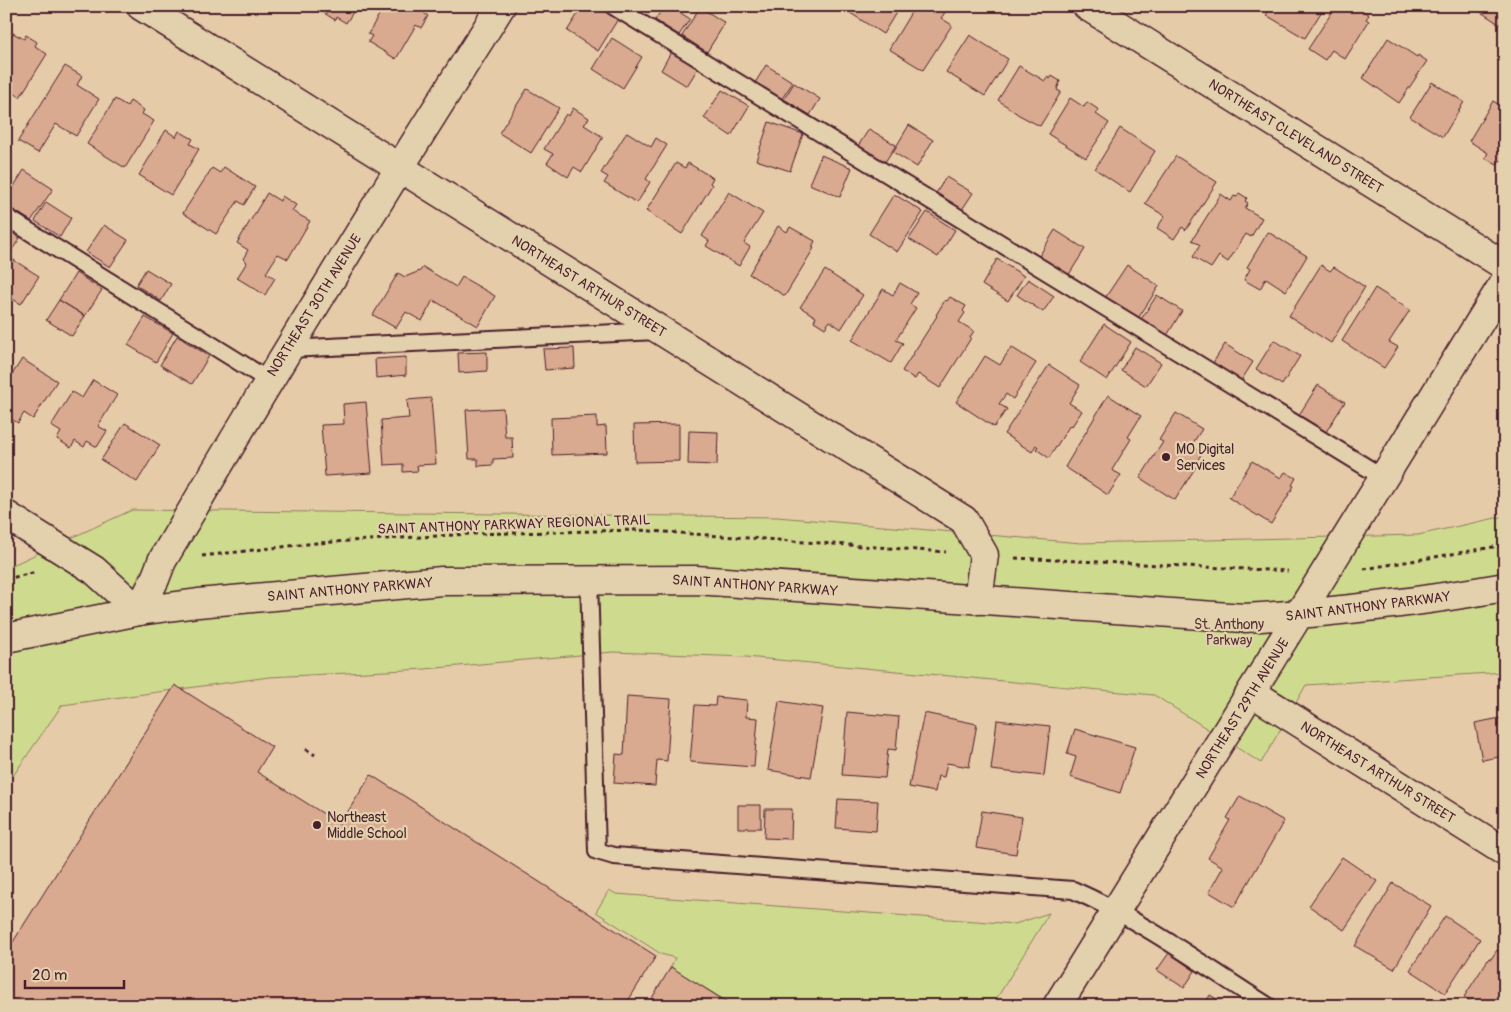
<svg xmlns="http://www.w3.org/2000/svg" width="1511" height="1012" viewBox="0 0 1511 1012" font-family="Pangolin,sans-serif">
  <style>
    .green { fill: #cedb8e; stroke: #8c7d5c }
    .building { fill: #d9a990; stroke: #4a1f2b }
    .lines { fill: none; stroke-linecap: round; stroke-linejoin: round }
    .service-casing { stroke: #4a1f2b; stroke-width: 20 }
    .minor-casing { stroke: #4a1f2b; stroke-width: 31 }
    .tertiary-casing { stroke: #4a1f2b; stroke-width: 31 }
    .path { stroke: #4a1f2b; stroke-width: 3; stroke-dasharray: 4 4; stroke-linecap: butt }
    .service { stroke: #e3d1ae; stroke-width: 16 }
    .minor { stroke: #e3d1ae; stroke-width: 28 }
    .tertiary { stroke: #e3d1ae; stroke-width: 28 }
    .poi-dot { fill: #4a1f2b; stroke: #e3d1ae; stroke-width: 2 }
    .labels { text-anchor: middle; stroke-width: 4.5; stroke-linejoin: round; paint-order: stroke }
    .street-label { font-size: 14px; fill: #4a1f2b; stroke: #e3d1ae }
    .poi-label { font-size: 14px; fill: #4a1f2b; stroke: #e3d1ae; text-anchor: start }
    .park-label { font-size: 14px; fill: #573235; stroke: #e3d1ae }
  </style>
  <rect width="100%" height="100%" fill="#e6cba9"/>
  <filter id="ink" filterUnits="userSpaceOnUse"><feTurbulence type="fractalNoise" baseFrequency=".02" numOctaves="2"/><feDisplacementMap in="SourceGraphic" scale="10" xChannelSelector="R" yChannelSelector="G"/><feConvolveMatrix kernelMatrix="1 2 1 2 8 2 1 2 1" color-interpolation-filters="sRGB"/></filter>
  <g filter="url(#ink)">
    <path class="green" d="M132 510 777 517 1081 543 1418 535 1505 516V672L1306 685 1261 763 1154 695 746 657 613 652 425 669 269 677 62 705 6 786V568Z
      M609 890 616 894 1015 924 1049 913 992 1006H734L671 967 675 958 661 954 596 912Z"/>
    <path class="building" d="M313 6H357L346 23 336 17 335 20Z
      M384 6H418L426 11 424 13 428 16 421 28 416 25 396 59 368 42 372 36 368 34Z
      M583 6H597L618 19 598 51 567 31Z
      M664 6H670L690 19 679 35 655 20Z
      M846 6H900L883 34 844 9Z
      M915 6H923L929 10 931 6H938L946 11 941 18 952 25 923 70 889 49Z
      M1272 6H1325L1305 38 1266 15Z
      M1336 6H1346L1349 8 1351 6H1357L1369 15 1366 19 1369 21 1345 59 1332 50 1325 60 1308 49Z
      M1478 6H1505L1504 27 1476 9Z
      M700 7 725 23 707 52 682 36Z
      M13 33 24 39 26 35 37 42 35 46 47 54 20 97 6 88V44Z
      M970 35 1008 59 985 96 946 72Z
      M612 38 642 57 623 88 593 69Z
      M1388 38 1417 57 1418 55 1427 61 1399 103 1363 78Z
      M671 52 698 68 687 86 661 70Z
      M766 65 793 82 781 100 755 83Z
      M65 66 82 76 77 85 99 99 76 136 56 124 38 153 18 141Z
      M1019 66 1045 81 1047 77 1050 79 1052 76 1060 81 1057 90 1061 92 1040 126 1019 115 998 100Z
      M1432 82 1464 102 1443 137 1410 117Z
      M794 83 820 99 810 115 784 99Z
      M527 89 559 108 531 153 499 133Z
      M722 90 749 106 731 136 704 118Z
      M1070 98 1084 107 1087 102 1099 110 1096 114 1109 123 1086 158 1048 134Z
      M115 99 127 106 130 101 144 110 142 114 154 121 125 168 87 144Z
      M1493 101 1505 108V163L1500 160 1497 165 1485 158 1488 153 1469 141Z
      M573 108 589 118 584 125 603 137 582 172 574 167 568 177 547 163 553 154 544 149 566 114 569 116Z
      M769 122 803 134 790 171 756 160Z
      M909 125 933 140 917 167 893 152Z
      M1120 128 1155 151 1130 192 1095 169Z
      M869 129 896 145 885 162 858 146Z
      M166 130 176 137 179 131 193 139 190 144 199 149 171 195 139 175Z
      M627 132 651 147 656 138 667 145 646 179 650 182 637 203 604 183 608 177 601 173Z
      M821 155 852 168 840 197 809 184Z
      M1176 156 1217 182 1186 230 1182 227 1174 239 1157 228 1165 216 1145 204Z
      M676 163 685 168 688 163 713 178 710 183 712 185 682 234 646 211Z
      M224 167 255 187 244 205 238 201 216 234 183 213 212 168 220 173Z
      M24 170 53 189 31 221 6 205V199Z
      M946 177 973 193 961 211 935 195Z
      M729 192 763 213 744 243 750 247 739 266 706 246 709 241 702 236Z
      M267 193 280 201 282 196 296 205 292 211 310 221 288 259 278 254 266 273 275 278 265 295 237 278 247 262 243 259 248 250 237 243Z
      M1239 193 1247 198 1245 201 1248 203 1245 208 1262 218 1251 237 1246 234 1228 262 1219 256 1211 268 1193 257 1200 245 1192 240 1221 194 1231 201 1234 196 1237 197Z
      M894 194 923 212 897 252 869 234Z
      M46 202 71 218 60 237 35 221Z
      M927 212 955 230 938 257 909 239Z
      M104 225 128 240 110 267 86 252Z
      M778 226 787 232 790 227 815 241 812 247 814 248 785 296 749 274Z
      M6 229 20 238 8 256 6 255Z
      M1055 230 1085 249 1068 276 1038 258Z
      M1268 232 1307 256 1286 291 1266 278 1260 289 1244 280 1250 269 1247 267Z
      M12 259 39 276 21 304 6 295V268Z
      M997 259 1024 276 1008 301 982 285Z
      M1127 265 1159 286 1137 320 1105 298Z
      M1321 265 1330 271 1334 267 1365 287 1331 343 1289 316Z
      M423 267 456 287 462 277 495 296 478 326 433 300 422 321 406 312 396 328 373 315 398 273 405 277 420 271Z
      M146 269 171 284 161 301 136 285Z
      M825 270 863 295 841 329 830 321 825 328 814 321 816 317 800 307Z
      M76 273 102 290 85 316 59 300Z
      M1028 279 1054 296 1043 312 1017 295Z
      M900 283 917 293 910 304 916 308 896 340 903 343 891 363 852 340 883 289 893 295Z
      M1375 288 1410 310 1389 342 1398 347 1384 368 1342 341Z
      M1157 295 1182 311 1166 337 1140 321Z
      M950 297 966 306 963 311 965 313 959 322 974 331 970 337 971 338 940 388 918 374 915 379 902 371 937 316 936 315 945 300 947 301Z
      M59 300 85 316 72 336 46 320Z
      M145 317 173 333 156 362 128 345Z
      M1104 324 1131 342 1107 380 1080 362Z
      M177 336 209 356 192 384 160 365Z
      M1274 340 1300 356 1282 385 1256 369Z
      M1225 344 1253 362 1239 384 1211 366Z
      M1011 347 1036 363 1013 399 1006 394 999 404 1007 409 994 427 956 402 985 356 1000 365Z
      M1135 347 1161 363 1146 386 1121 370Z
      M574 348 575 368 545 370 543 349Z
      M487 352V371L459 373 458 353Z
      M406 357V375L376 378 375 359Z
      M22 359 57 381 33 419 24 413 18 423 6 416V384Z
      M1049 365 1080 385 1069 403 1082 411 1072 426 1070 425 1049 458 1036 449 1038 447 1036 445 1032 452 1004 434Z
      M93 380 117 395 98 426 107 431 97 447 87 441 84 447 75 441 71 448 57 439 61 432 51 426 72 392 82 398Z
      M1318 385 1345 402 1324 435 1297 418Z
      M1108 395 1141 416 1128 437 1131 439 1112 470 1121 475 1108 495 1065 467Z
      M431 398 436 464 417 465 418 471 403 472V464L384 465 381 420 409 418 407 400Z
      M366 402 372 473 325 476 321 425 344 424 343 404Z
      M503 408 505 437H512L513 458 493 459V465L478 466V459H469L466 410Z
      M1176 413 1202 429 1191 446 1202 453 1197 461 1199 462 1175 500 1140 478 1163 442 1159 440Z
      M597 416V427L606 426 607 453 552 455 551 418Z
      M125 423 160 445 137 482 101 460Z
      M679 424V461L635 462 634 425Z
      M689 431 718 432 717 465 688 464Z
      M1252 461 1281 478 1285 472 1296 478 1292 485 1294 486 1271 524 1229 498Z
      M175 685 272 747 257 772 340 824 371 775 656 956 625 1006H6V953Z
      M627 696 671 699 667 761 657 760 655 786 614 783 616 754 624 755Z
      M716 697 747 700 746 717 758 718 754 767 690 762 695 705 715 706Z
      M779 701 823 708 811 777 768 770Z
      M847 712 899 717 896 750 888 749 885 778 842 775Z
      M924 713 977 724 969 767 947 763 944 777 938 776 935 792 909 787Z
      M1505 717V756L1482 760 1475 723Z
      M997 720 1050 726 1044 776 991 770Z
      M1075 729 1135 747 1120 793 1070 777 1076 757 1067 754Z
      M1240 796 1284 821 1234 907 1209 892 1223 867 1208 858 1230 820 1227 818Z
      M838 799 878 801 876 831 836 828Z
      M738 805H761V828H738Z
      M765 809H792L791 839 764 838Z
      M982 811 1022 817 1016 854 976 848Z
      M1342 857 1377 881 1344 930 1309 906Z
      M1393 883 1431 906 1394 969 1355 946Z
      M1445 916 1480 939 1445 993 1410 970Z
      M1497 950 1505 955V1006H1477L1464 997 1489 958 1491 959Z
      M1169 953 1195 971 1184 988 1157 970Z
      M671 967 733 1006H647Z
      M1210 995 1228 1006H1204Z"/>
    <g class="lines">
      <g class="service-casing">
        <path id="service" d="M613 6 1384 478
          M6 217 268 380
          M288 349 657 331
          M589 579 597 851 614 856 1073 890C1142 920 1204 966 1268 1006"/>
      </g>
      <g class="minor-casing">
        <path id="minor" d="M141 6 964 520 984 555 978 600
          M1087 6 1505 266
          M6 515 94 570 139 611 155 579 162 561C272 374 385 189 501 6
          M1251 692 1505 852"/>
      </g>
      <g class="tertiary-casing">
        <path id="tertiary" d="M6 638 139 611 198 603 442 581 696 580 1244 618C1331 613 1419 602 1505 587
          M1057 1006 1505 281"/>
      </g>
      <path class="path" d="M202 556 316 543 471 534 637 530 946 552
        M1015 558 1288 571
        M1364 569 1505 545
        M6 579 37 572
        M306 749 315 755"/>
      <use href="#service" class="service"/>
      <use href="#minor" class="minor"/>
      <use href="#tertiary" class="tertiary"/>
    </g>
  </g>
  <g class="poi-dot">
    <circle cx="1166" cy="457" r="5"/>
    <circle cx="317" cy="825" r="5"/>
  </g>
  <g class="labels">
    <g class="street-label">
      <text transform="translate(1296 136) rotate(32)" y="5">NORTHEAST CLEVELAND STREET</text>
      <text transform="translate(589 286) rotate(32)" y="5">NORTHEAST ARTHUR STREET</text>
      <text transform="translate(314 305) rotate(-58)" y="5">NORTHEAST 30TH AVENUE</text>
      <text transform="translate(514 524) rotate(-2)" y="5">SAINT ANTHONY PARKWAY REGIONAL TRAIL</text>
      <text transform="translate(755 585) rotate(4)" y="5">SAINT ANTHONY PARKWAY</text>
      <text transform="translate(350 589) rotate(-5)" y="5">SAINT ANTHONY PARKWAY</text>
      <text transform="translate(1368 606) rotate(-7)" y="5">SAINT ANTHONY PARKWAY</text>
      <text transform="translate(1242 708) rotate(-58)" y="5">NORTHEAST 29TH AVENUE</text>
      <text transform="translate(1378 772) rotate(32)" y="5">NORTHEAST ARTHUR STREET</text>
    </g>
    <g class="poi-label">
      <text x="1176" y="454">MO Digital<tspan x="1176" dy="16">Services</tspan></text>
      <text x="327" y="822">Northeast<tspan x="327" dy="16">Middle School</tspan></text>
    </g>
    <g class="park-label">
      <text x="1229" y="629">St. Anthony<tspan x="1229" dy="16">Parkway</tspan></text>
    </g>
  </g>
  <rect width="1511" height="1012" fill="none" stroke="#e3d1ae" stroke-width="25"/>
  <rect x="12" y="12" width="1486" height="987" fill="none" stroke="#4a1f2b" stroke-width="2" filter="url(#ink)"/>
  <path d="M25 980v8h99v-8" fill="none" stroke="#4a1f2b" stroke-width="2.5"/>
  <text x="32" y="980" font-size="15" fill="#4a1f2b" stroke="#e3d1ae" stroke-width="4" paint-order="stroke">20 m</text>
</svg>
